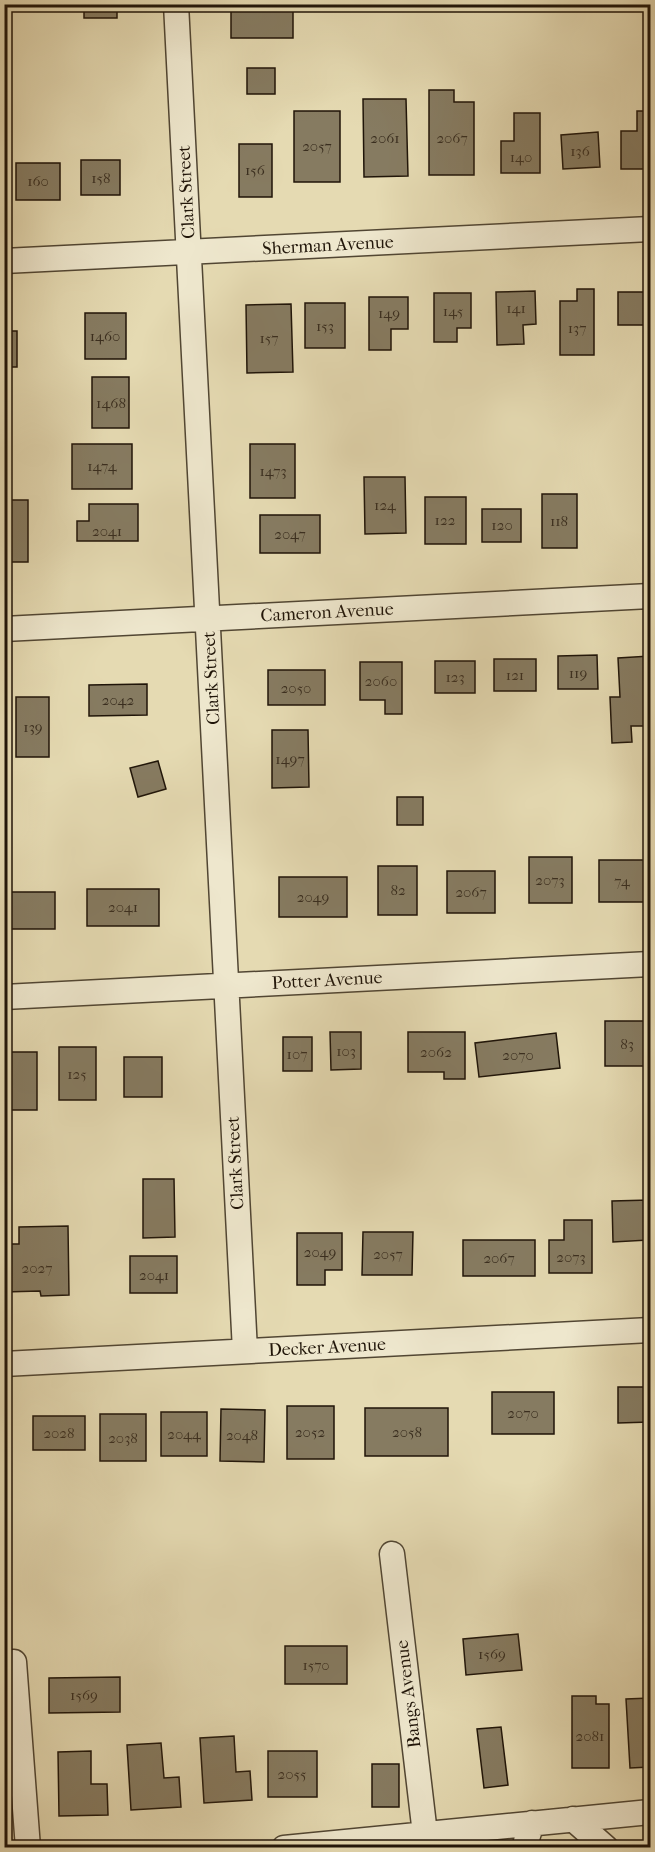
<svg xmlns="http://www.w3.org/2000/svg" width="655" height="1852" viewBox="0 0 655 1852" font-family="'IM FELL French Canon',serif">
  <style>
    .building { fill: #867b61; stroke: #201509; stroke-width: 1.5 }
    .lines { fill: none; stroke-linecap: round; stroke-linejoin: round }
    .street-casing { stroke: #514633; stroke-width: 27 }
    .street { stroke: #eee7cd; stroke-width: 24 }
    .labels { text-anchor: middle; stroke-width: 5; stroke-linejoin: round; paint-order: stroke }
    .number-label { font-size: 15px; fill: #3a2e1f }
    .street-label { font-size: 18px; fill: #201509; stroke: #eee7cd }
  </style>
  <rect width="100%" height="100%" fill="#e5dab2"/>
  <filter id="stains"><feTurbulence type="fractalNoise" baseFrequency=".00333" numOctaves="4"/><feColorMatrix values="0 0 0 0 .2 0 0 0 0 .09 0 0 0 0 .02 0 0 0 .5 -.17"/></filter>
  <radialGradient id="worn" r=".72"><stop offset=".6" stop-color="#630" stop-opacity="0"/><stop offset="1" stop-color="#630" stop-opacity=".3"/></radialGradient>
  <path class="building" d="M84 4H117V18H84Z
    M231 4H293V38H231Z
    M247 68H275V94H247Z
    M429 90H454V102H474V175H429Z
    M363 99H406L408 176 364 177Z
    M294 111H340V182H294Z
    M637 111H650V169H621V131H637Z
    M514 113H540V173H501V141H514Z
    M598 132 600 167 563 169 561 135Z
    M239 144H272V197H239Z
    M81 160H120V195H81Z
    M16 163H60V200H16Z
    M577 289H594V355H560V301H577Z
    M535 291 536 324 523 325 524 344 497 345 496 292Z
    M618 292H650V325H618Z
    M434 293H471V328H457V342H434Z
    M369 297H408V329H391V350H369Z
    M305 303H345V348H305Z
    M291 304 293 372 247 373 246 305Z
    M85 313H126V359H85Z
    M4 331H17V367H4Z
    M92 377H129V428H92Z
    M72 444H132V489H72Z
    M250 444H295V498H250Z
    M364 477H405L406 533 365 534Z
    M542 494H577V548H542Z
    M425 497H466V544H425Z
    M4 500H28V562H4Z
    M89 504H138V541H77V521H89Z
    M482 509H521V542H482Z
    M260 515H320V553H260Z
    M597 655 598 689H558V656Z
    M650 656V726H631L632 742 612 743 610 697H620L618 658Z
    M494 659H536V691H494Z
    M435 661H475V693H435Z
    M360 662H402V714H385V700H360Z
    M268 670H325V705H268Z
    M147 684V715L89 716V685Z
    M16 697H49V757H16Z
    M272 730H308L309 787 272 788Z
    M158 761 166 789 138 797 130 768Z
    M397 797H423V825H397Z
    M529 857H572V903H529Z
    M599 860H645V902H599Z
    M378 866H417V915H378Z
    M447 871H495V913H447Z
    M279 877H347V917H279Z
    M87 889H159V926H87Z
    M9 892H55V929H9Z
    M605 1021H649V1066H605Z
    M330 1032H361V1069L331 1070Z
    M408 1032H465V1079H444V1072H408Z
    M556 1033 560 1068 479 1077 475 1043Z
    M283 1037H312V1071H283Z
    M59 1047H96V1100H59Z
    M4 1052H37V1110H4Z
    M124 1057H162V1097H124Z
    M143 1179H174L175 1237 143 1238Z
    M650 1200V1260H648V1240L613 1242 612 1201Z
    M564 1220H592V1273H549V1240H564Z
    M68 1226 69 1295 41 1296 40 1291 4 1292V1244H19V1227Z
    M363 1232H413L412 1275H362Z
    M297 1233H342V1270H325V1285H297Z
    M463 1240H535V1276H463Z
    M130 1256H177V1293H130Z
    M618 1387H650V1422L618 1423Z
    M492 1392H554V1434H492Z
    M287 1406H334V1459H287Z
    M365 1408H448V1456H365Z
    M221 1409 265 1410 264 1462 220 1461Z
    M161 1412H207V1456H161Z
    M100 1414H146V1461H100Z
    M33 1416H85V1450H33Z
    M518 1634 522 1670 466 1675 463 1639Z
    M285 1646H347V1684H285Z
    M120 1677V1712L49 1713V1678Z
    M572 1696H596V1704H609V1768H572Z
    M650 1698V1767L630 1768 626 1699Z
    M501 1727 508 1785 484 1788 477 1729Z
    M234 1736 236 1772 250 1771 252 1800 204 1803 200 1738Z
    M161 1743 164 1778 179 1777 181 1807 131 1810 127 1745Z
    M91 1751V1784H107L108 1815 59 1816 58 1752Z
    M268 1751H317V1797H268Z
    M372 1764H399V1807H372Z"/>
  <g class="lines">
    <g class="street-casing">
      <path id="street" d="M176 4 245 1351
        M4 261 650 229
        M4 629 650 596
        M4 997 650 964
        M4 1364 650 1330
        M392 1554 425 1834
        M14 1662 28 1848
        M573 1819 606 1848
        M284 1848 650 1812
        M524 1848 532 1823"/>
    </g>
    <use href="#street" class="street"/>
  </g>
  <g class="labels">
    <g class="number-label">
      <text x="385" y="143">2061</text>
      <text x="452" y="143">2067</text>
      <text x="317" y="151">2057</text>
      <text x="580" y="156">136</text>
      <text x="521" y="162">140</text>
      <text x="255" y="175">156</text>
      <text x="101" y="183">158</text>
      <text x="38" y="186">160</text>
      <text x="516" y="313">141</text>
      <text x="453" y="316">145</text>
      <text x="389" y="318">149</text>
      <text x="325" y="331">153</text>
      <text x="577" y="333">137</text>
      <text x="105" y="341">1460</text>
      <text x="269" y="343">157</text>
      <text x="111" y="408">1468</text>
      <text x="102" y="471">1474</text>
      <text x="273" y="476">1473</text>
      <text x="385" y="510">124</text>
      <text x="445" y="525">122</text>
      <text x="559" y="526">118</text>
      <text x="502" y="530">120</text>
      <text x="107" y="536">2041</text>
      <text x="290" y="539">2047</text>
      <text x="578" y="678">119</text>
      <text x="515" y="680">121</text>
      <text x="455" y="682">123</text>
      <text x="381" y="686">2060</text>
      <text x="296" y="693">2050</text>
      <text x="118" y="705">2042</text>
      <text x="33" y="732">139</text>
      <text x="290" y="764">1497</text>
      <text x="550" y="885">2073</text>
      <text x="622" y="886">74</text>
      <text x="398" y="895">82</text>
      <text x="471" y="897">2067</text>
      <text x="313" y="902">2049</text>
      <text x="123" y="912">2041</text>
      <text x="627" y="1049">83</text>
      <text x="346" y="1056">103</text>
      <text x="436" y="1057">2062</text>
      <text x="297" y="1059">107</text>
      <text x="518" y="1060">2070</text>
      <text x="77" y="1079">125</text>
      <text x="320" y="1257">2049</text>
      <text x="388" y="1259">2057</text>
      <text x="571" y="1262">2073</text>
      <text x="499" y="1263">2067</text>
      <text x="37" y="1273">2027</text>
      <text x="154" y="1280">2041</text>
      <text x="523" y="1418">2070</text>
      <text x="310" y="1437">2052</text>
      <text x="407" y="1437">2058</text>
      <text x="59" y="1438">2028</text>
      <text x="184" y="1439">2044</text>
      <text x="242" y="1440">2048</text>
      <text x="123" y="1443">2038</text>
      <text x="492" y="1659">1569</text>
      <text x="316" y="1670">1570</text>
      <text x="84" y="1700">1569</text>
      <text x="590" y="1741">2081</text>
      <text x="292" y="1779">2055</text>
    </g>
    <g class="street-label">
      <text transform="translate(186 192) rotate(-93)" y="6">Clark Street</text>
      <text transform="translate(328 245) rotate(-3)" y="6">Sherman Avenue</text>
      <text transform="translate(327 612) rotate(-3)" y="6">Cameron Avenue</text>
      <text transform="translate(211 678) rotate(-93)" y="6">Clark Street</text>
      <text transform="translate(327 980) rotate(-3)" y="6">Potter Avenue</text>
      <text transform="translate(235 1163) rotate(-93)" y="6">Clark Street</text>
      <text transform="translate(327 1347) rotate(-3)" y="6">Decker Avenue</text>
      <text transform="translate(408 1694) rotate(-97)" y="6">Bangs Avenue</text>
    </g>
  </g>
  <rect width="655" height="1852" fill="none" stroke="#e5dab2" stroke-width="24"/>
  <rect x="6" y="6" width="643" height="1840" fill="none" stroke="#201509" stroke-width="3"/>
  <rect x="12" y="12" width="631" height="1828" fill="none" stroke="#201509" stroke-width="1.5"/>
  <rect width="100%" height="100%" filter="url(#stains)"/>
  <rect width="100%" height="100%" fill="url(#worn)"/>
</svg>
